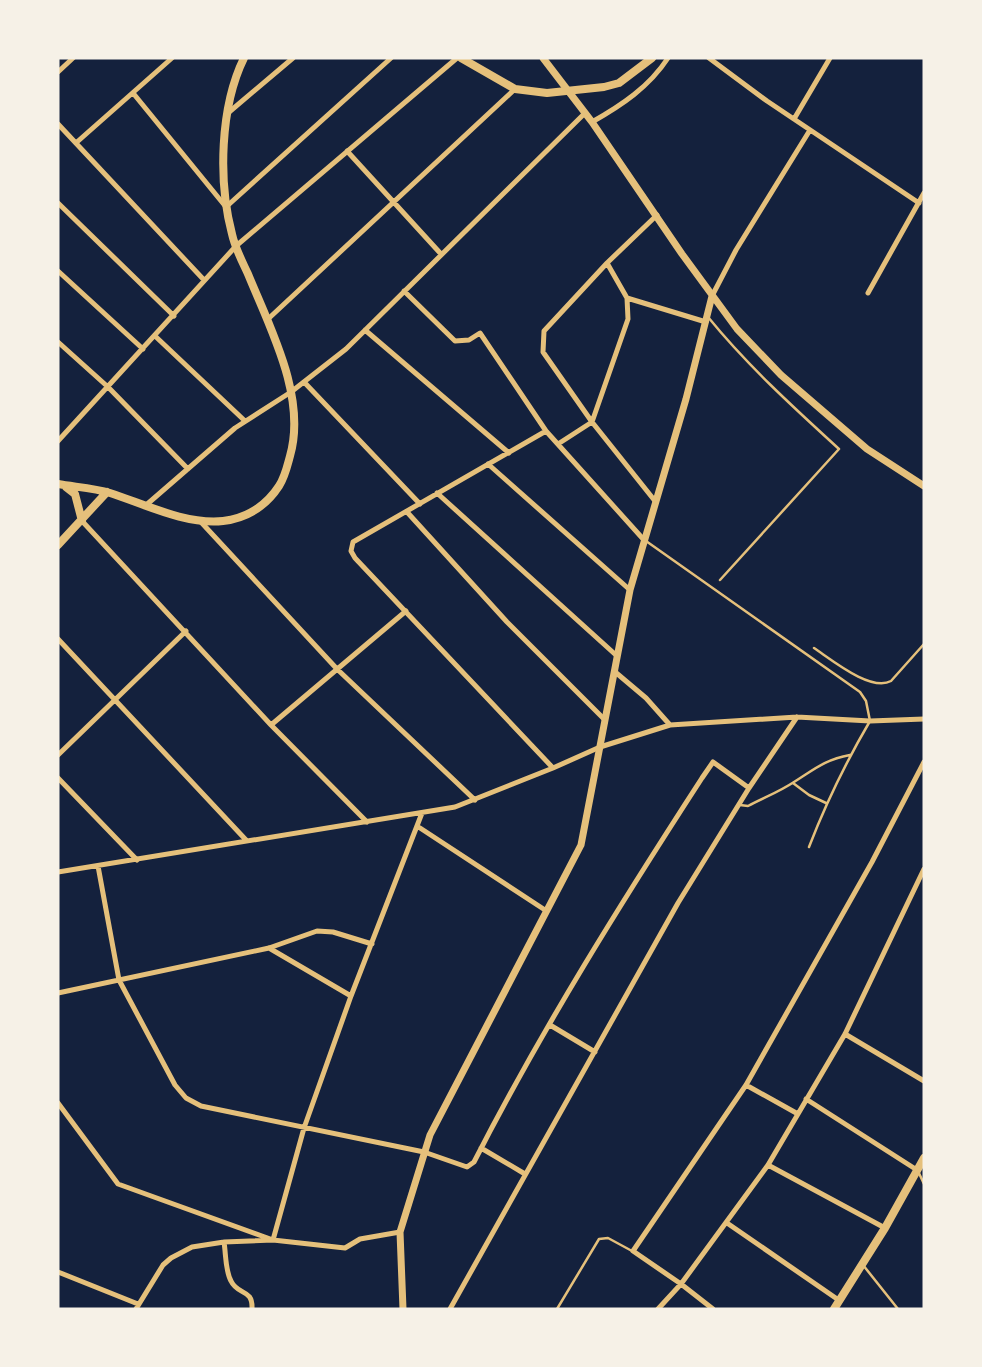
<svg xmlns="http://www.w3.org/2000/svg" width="982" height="1367" viewBox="0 0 982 1367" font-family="'Golos Text',sans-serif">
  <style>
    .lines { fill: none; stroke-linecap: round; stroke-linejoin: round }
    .service { stroke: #e5c07b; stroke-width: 2.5 }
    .minor { stroke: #e5c07b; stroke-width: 5 }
    .tertiary { stroke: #e5c07b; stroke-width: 7 }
    .secondary { stroke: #e5c07b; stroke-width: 8 }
  </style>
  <rect width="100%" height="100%" fill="#14213d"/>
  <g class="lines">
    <path class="service" d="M708 317C747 365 793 407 839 449L720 580
      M646 541 860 692 866 701 870 721C846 762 826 803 809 847
      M814 648C832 660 871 692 891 681L924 644
      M793 783 809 795 826 803
      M740 805 748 806C763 798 779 792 794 782 815 769 824 760 850 755
      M918 1171 924 1184
      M863 1265 898 1309
      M557 1309 599 1239 608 1238 632 1251"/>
    <path class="minor" d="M709 58 767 101 919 203
      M58 72 73 58
      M133 93 226 207 391 58
      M228 113 293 58
      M794 119 830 58
      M592 122C622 105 649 87 668 58
      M58 124 204 280
      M77 142 172 58
      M347 151 441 254
      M58 203 174 316
      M58 271 143 349
      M404 291 455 341 469 340 480 333 546 431 644 540
      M868 293 924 193
      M712 296 736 250 810 130
      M627 298 706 322
      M267 320 515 89
      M365 330 509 453
      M155 336 245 421
      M58 342 108 387 188 469
      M304 382 420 504
      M546 431 353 542 351 551 355 558 553 768
      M58 441 236 246 457 58
      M558 444 592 422 628 319 627 298 607 263
      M488 464 630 590
      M437 493 617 656
      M655 501 592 422 543 352 544 331 607 263 657 215
      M145 506 235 428 291 392 346 349 585 113
      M407 512 507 622 604 719
      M82 521 271 725 367 822
      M200 521 337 669 475 800
      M58 639 246 840
      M614 671 646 698 670 725
      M271 725 406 611
      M58 755 186 631
      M58 778 137 860
      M749 788 797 717
      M417 826 545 910
      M98 866 119 980 175 1085 186 1098 201 1106 424 1152 467 1167 474 1162C542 1029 621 903 702 778L713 762 749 788 678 903 450 1309
      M58 872 455 807 553 768 600 747 670 725 797 717 870 721 924 719
      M269 948 351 996
      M58 993 269 948 317 931 333 932 372 944
      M550 1025 595 1052
      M845 1034 924 1081
      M746 1085 798 1114
      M806 1099 917 1170
      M58 1103 118 1184 273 1240 304 1128 351 996 422 813
      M481 1148 525 1174
      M768 1165 885 1228
      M727 1223 840 1301
      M224 1242C226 1254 225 1270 231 1281 238 1296 253 1288 252 1309
      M58 1272 138 1304
      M136 1309 163 1265 171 1258 192 1247 224 1242 273 1240 345 1248 360 1239 400 1232
      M658 1309 681 1284 768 1165 845 1034 924 869
      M713 1309 681 1284 633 1251 746 1085 872 862 924 762"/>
    <path class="tertiary" d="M543 58 592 122 682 254 737 329 781 375 867 449 924 486
      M403 1309 400 1232 430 1135 581 845 630 590 686 399 712 296"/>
    <path class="secondary" d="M461 58 515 89 547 93 604 87 619 83 652 58
      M58 484C75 487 94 488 110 493 144 504 186 525 223 521 247 518 266 506 279 486 285 477 287 467 290 456 307 397 270 328 248 274 242 261 235 248 232 234 218 181 220 107 244 58
      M66 487 75 494 82 521
      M58 545 107 492
      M834 1309 885 1228 924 1158"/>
  </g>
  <rect width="982" height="1367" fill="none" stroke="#f6f1e7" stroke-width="119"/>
</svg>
